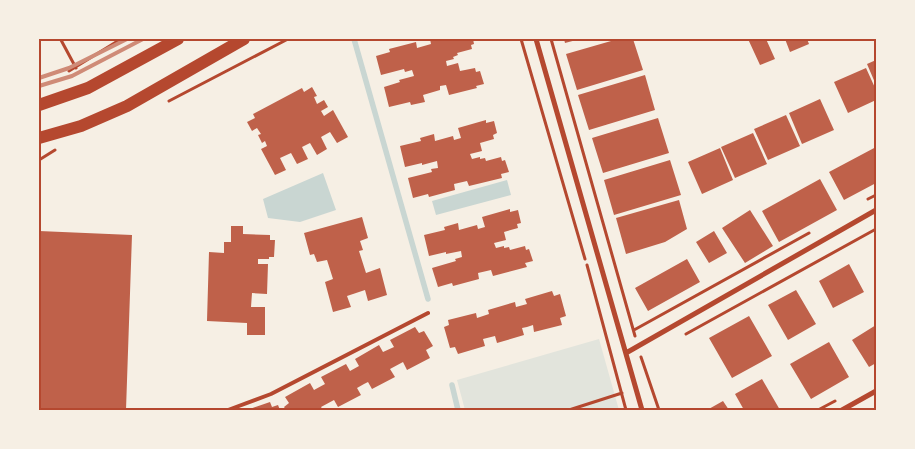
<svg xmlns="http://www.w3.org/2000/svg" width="915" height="449" viewBox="0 0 915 449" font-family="'Fira Sans Condensed',sans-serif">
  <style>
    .green { fill: #e2e4dc }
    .water { fill: #c9d6d2 }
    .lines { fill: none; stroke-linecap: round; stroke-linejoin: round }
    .stream { stroke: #c9d6d2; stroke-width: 5.5 }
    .building { fill: #bf614a }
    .path { stroke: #b5482f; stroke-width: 3 }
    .service { stroke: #b5482f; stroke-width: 4 }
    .minor { stroke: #b5482f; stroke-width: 5 }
    .primary { stroke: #b5482f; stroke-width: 12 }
    .rail { stroke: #cf8b77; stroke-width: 4 }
    .neatline { fill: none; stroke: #b5482f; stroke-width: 2 }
  </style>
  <rect width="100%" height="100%" fill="#f6efe4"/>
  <path class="green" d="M599 339 619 410H465L457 380Z"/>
  <path class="water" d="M323 173 336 210 300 222 268 218 263 199Z
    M507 180 511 195 436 215 432 201Z"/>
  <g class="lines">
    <path class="stream" d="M354 39 428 299
      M452 385 458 410"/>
  </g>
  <path class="building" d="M430 39H473L474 44 471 45 472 49 457 53 458 55 453 57 454 59 446 61 447 66 458 63 460 71 475 68 476 72 480 71 484 84 476 86 477 88 449 95 446 85 440 86V90L423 95 425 102 411 105 410 102 389 107 384 87 400 82 399 80 414 76 412 70 405 72 404 69 381 75 376 56 390 52 389 49 416 42 417 48 431 44Z
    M564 39H580L565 43Z
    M618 39H633L643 70 577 90 566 54Z
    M748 39H766L775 59 760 65Z
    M785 39H807L809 44 790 52Z
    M876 60V85L867 64Z
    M866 68 876 90V100L848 113 834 82Z
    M645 75 655 110 589 130 578 95Z
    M312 87 317 96 314 97 317 104 324 100 328 107 321 111 324 116 333 110 348 137 337 143 330 132 321 137 327 149 317 155 310 143 302 147 308 159 297 164 291 153 280 158 286 170 275 175 261 149 267 146 265 141 262 143 258 135 261 134 257 128 252 131 247 122 255 118 253 114 302 88 304 92Z
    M820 99 834 130 802 144 789 113Z
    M786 115 800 146 768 160 754 129Z
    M658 118 669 153 603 173 592 138Z
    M486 120V123L494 121 497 133 493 135 494 139 480 143 482 151 470 154 472 159 480 157V159L485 158 486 161 501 157 502 161 505 160 509 172 501 174 502 178 469 186 467 181 454 184 455 190 429 197 428 194 413 198 408 178 432 172 431 169 438 168 437 161 422 165V163L405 167 400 146 421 141 420 138 434 134 435 141 453 136 454 140 461 138 458 128Z
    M753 133 767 164 735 178 721 147Z
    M876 147V183L844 200 829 172Z
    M720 148 733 180 702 194 688 162Z
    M670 160 681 195 614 215 604 180Z
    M820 179 837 210 779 242 762 211Z
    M679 200 687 229 665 242 626 254 616 218Z
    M510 209V212L518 210 521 223 517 224 518 228 504 232 506 240 494 243 496 248 504 246V248L509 247 510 250 525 246 526 250 529 249 533 261 525 263 527 267 493 276 491 270 478 273 479 279 453 286 452 283 438 287 432 268 456 261 455 259 462 257 461 251 446 254V252L429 256 424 235 445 230 444 227 458 223 459 230 477 225 478 229 485 227 482 217Z
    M750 210 773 246 745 263 722 228Z
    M362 217 368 238 360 241 363 250 359 251 366 273 380 268 387 295 368 301 365 290 347 296 351 307 333 312 325 282 333 279 327 260 317 262 314 254 310 255 304 233Z
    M231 226H243V234L270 235V240H275L274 257H269V259H258V264H268L267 294 252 293 251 307H265V335H247V323L207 321 209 252 224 253V242H231Z
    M39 231 132 235 126 410H39Z
    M714 231 727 253 709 263 696 242Z
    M687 259 700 282 648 311 635 288Z
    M849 264 864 292 833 308 819 281Z
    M796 290 816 324 788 340 768 305Z
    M552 291 554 296 560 294 566 316 560 318 562 325 534 332 533 325 527 327 522 328 524 335 497 343 495 336 483 339 485 346 458 354 455 347 450 348 444 327 449 325 448 320 476 313 477 318 489 314 488 310 515 302 516 307 527 304 525 299Z
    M749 316 772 356 732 378 709 338Z
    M876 325V363L869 367 852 340Z
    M415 327 419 333 424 331 433 346 426 350 430 358 407 370 403 362 390 369 395 377 372 389 368 382 364 384 357 388 361 395 338 407 334 400 321 407 323 410H286L284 407 289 403 285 397 310 383 314 390 325 384 321 377 346 364 350 371 359 366 355 359 379 345 383 352 394 347 390 340Z
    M829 342 849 377 811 399 790 364Z
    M762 379 780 410H744L735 394Z
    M723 401 729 410H707Z
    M270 402 272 407 278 405 280 410H247Z"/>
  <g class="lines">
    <path class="path" d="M521 39 585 259
      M551 39 635 336
      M61 40 76 68
      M69 71 121 39
      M169 101 288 39
      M39 160 55 150
      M868 199 876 195
      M587 265 626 410
      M634 330 809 233
      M686 334 876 229
      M641 357 659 410
      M569 410 622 393
      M818 410 835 401"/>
    <path class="service" d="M228 410 271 394 428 313"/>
    <path class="minor" d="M536 39 642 410
      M626 353 876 210
      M842 410 876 391"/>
    <path class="primary" d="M39 105 88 88 178 39
      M39 138 81 126 127 106 244 39"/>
    <path class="rail" d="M39 78 69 68 127 39
      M39 86 72 76 143 39"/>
  </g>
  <rect width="915" height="449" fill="none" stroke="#f6efe4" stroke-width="80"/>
  <rect x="40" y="40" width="835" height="369" class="neatline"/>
</svg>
